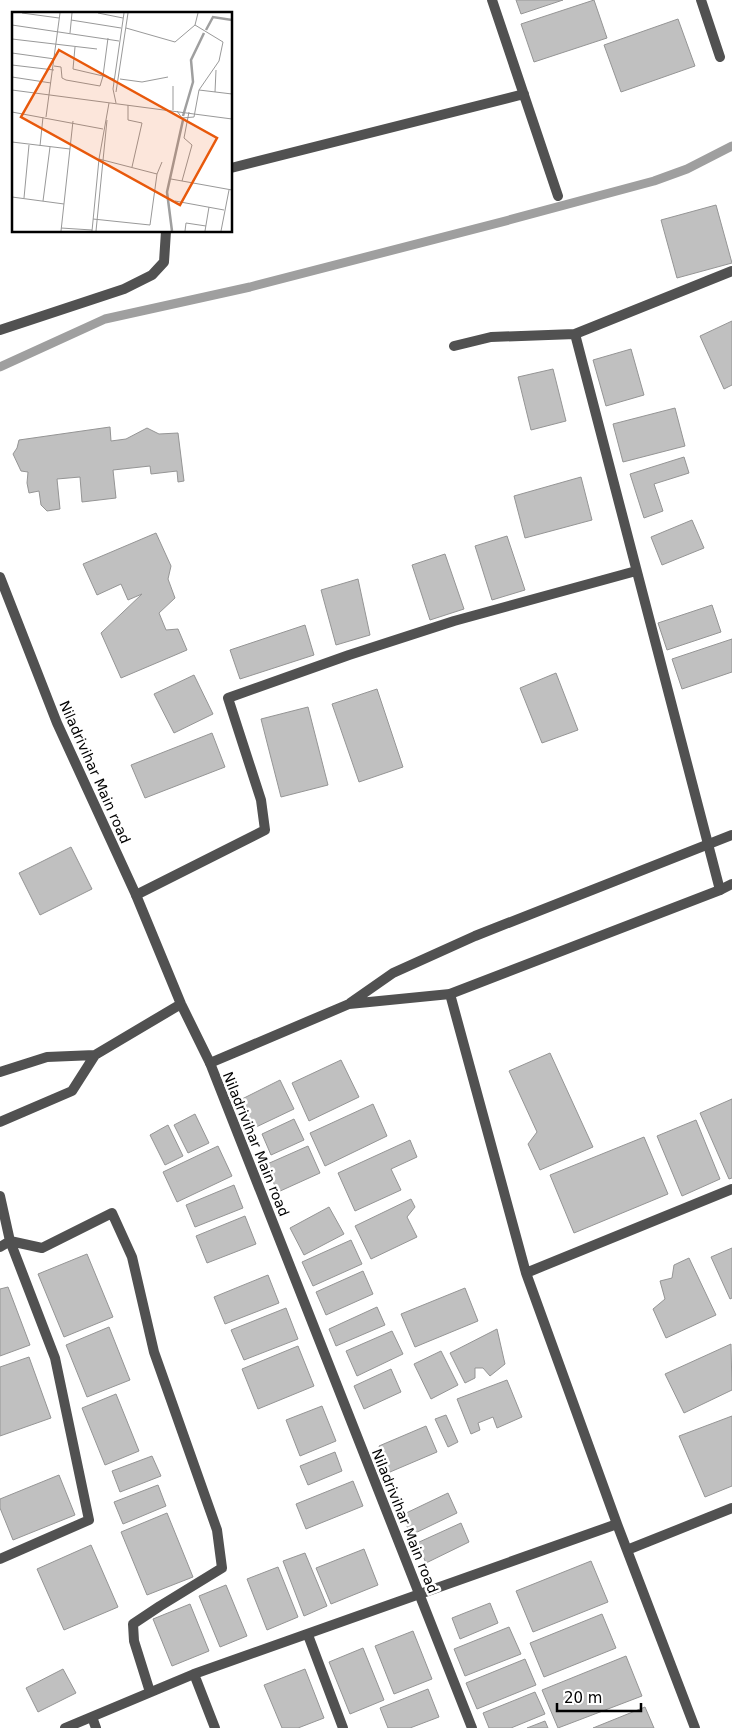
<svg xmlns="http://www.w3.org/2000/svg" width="732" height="1728" viewBox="0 0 732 1728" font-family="'DejaVu Sans',sans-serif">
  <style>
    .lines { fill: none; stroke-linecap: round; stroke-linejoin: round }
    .stream { stroke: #9f9f9f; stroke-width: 9 }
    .building { fill: #c0c0c0; stroke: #959595 }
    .minor { stroke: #515151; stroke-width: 10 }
    .tertiary { stroke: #515151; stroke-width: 10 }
    .labels { text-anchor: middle; stroke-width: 5; stroke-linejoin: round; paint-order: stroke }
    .street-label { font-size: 14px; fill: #000; stroke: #fff }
    .inset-river { fill: none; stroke: #9f9f9f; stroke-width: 2.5 }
    .inset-road { fill: none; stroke: #999; stroke-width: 1 }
    .view { fill: #e8590c; fill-opacity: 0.15; stroke: #e8590c; stroke-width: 2.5 }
    .inset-edge { fill: none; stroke: #000; stroke-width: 2.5 }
  </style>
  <rect width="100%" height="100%" fill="#fff"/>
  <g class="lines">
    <path class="stream" d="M0 367 105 319 250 287 509 220 654 181 687 169 732 146"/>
  </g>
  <path class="building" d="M516 0H563L521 14Z
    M594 0 607 38 534 62 521 24Z
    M678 19 695 66 621 92 604 45Z
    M716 205 732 263 677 278 661 220Z
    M732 321V385L724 389 700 336Z
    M631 349 644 395 606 406 593 360Z
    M553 369 566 421 531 430 518 377Z
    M675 408 685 446 623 462 613 424Z
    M110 427 111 441 126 439 147 428 159 434 178 433 184 481 178 482 177 471 151 474 150 466 113 470 116 498 82 502 80 477 57 479 60 509 47 511 41 505 39 491 29 493 27 483 28 472 21 471 13 454 17 448 19 440Z
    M684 457 689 473 654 484 663 511 644 518 630 474Z
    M581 477 592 520 525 538 514 496Z
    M692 520 704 548 662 565 651 537Z
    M156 533 171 566 168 579 175 598 159 613 166 630 178 629 187 650 121 678 101 633 142 594 128 600 121 584 97 595 83 564Z
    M507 536 525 590 492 600 475 546Z
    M445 554 464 609 430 620 412 565Z
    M358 579 370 635 336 645 321 590Z
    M712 605 721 632 667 650 658 623Z
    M305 625 314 655 240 679 230 650Z
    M732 639V672L682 689 672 659Z
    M556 673 578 730 542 743 520 688Z
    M194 675 213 714 174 733 154 694Z
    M377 689 403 767 359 782 332 704Z
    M308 707 328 785 281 797 261 719Z
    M212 733 225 767 145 798 131 765Z
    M71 847 92 889 40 915 19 873Z
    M550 1053 593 1147 540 1170 528 1144 537 1132 509 1071Z
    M341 1060 359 1097 309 1121 292 1083Z
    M280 1080 294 1109 254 1128 240 1100Z
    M732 1099V1178L729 1179 700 1113Z
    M373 1104 387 1136 325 1166 310 1133Z
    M195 1114 209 1143 188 1153 174 1125Z
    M294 1119 304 1140 271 1155 262 1134Z
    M696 1120 720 1179 682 1196 657 1136Z
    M168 1125 183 1156 165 1165 150 1135Z
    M644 1137 668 1194 574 1233 550 1175Z
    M410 1140 417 1157 391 1169 401 1190 355 1211 338 1173Z
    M218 1146 232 1176 177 1202 163 1172Z
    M308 1146 320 1173 278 1192 265 1165Z
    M234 1185 243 1208 195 1227 186 1205Z
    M411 1199 415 1207 407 1217 417 1237 371 1259 355 1226Z
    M329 1207 344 1234 304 1255 290 1228Z
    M245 1216 256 1244 207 1263 196 1236Z
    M351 1240 362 1264 313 1286 302 1262Z
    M732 1248V1298L730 1299 711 1257Z
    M87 1254 113 1317 64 1337 38 1274Z
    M689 1258 716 1315 666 1338 653 1309 665 1299 660 1281 672 1278 674 1265Z
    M363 1271 373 1294 326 1315 316 1292Z
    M268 1275 279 1303 225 1324 214 1297Z
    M8 1287 30 1345 0 1356V1289Z
    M465 1288 478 1321 415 1347 401 1314Z
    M377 1307 385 1325 336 1346 329 1329Z
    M286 1308 298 1339 244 1360 231 1330Z
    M109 1327 130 1380 87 1397 66 1345Z
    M497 1329 505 1364 490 1376 483 1368H475V1378L465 1383 450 1353Z
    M392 1331 403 1354 357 1376 346 1351Z
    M731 1344 732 1390 684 1413 665 1374Z
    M298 1346 314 1386 258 1409 242 1369Z
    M441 1351 458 1385 431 1399 414 1364Z
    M29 1357 51 1418 0 1436V1367Z
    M391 1369 401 1392 364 1409 354 1386Z
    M507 1380 522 1417 497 1428 493 1417 478 1423 480 1430 471 1434 457 1399Z
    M116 1394 139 1451 105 1465 82 1408Z
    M322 1406 336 1441 300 1456 286 1420Z
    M446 1415 458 1442 448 1447 435 1419Z
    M732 1416V1486L705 1497 679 1436Z
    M426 1426 437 1452 390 1472 379 1446Z
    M335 1452 342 1471 308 1485 300 1466Z
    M152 1456 161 1476 120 1492 112 1471Z
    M59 1475 75 1515 13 1540 0 1508V1499Z
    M353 1481 363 1506 306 1529 296 1504Z
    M158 1485 166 1506 123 1524 114 1502Z
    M448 1493 457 1513 411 1535 402 1515Z
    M167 1513 193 1577 147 1595 121 1532Z
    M461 1523 469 1542 426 1563 417 1543Z
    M91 1545 118 1607 64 1630 37 1569Z
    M364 1549 378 1585 331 1604 316 1568Z
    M305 1553 327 1606 304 1616 283 1561Z
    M591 1561 608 1602 533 1632 516 1591Z
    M278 1567 298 1617 267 1630 247 1579Z
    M226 1585 247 1636 220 1647 199 1596Z
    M490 1603 498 1623 460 1639 452 1618Z
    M190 1604 209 1651 172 1666 153 1619Z
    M602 1614 616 1648 544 1677 530 1643Z
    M509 1627 521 1654 465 1676 454 1649Z
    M413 1631 432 1679 394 1694 375 1646Z
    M363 1648 384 1700 350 1714 329 1662Z
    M626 1656 642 1696 558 1728 542 1690Z
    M525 1659 536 1685 477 1709 466 1683Z
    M63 1669 76 1693 38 1712 26 1688Z
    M305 1669 324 1718 298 1728H282L264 1685Z
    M428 1689 439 1717 410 1728H388L380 1708Z
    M535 1692 545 1714 511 1728H489L483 1713Z
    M645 1707 654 1728H593Z
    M545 1721 548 1728H527Z"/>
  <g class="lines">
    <path class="minor" d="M492 0 558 196
      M701 0 720 57
      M231 168 524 94
      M0 330 124 289 152 275 164 262 166 231
      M575 334 720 890
      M454 346 491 337 575 334 732 271
      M136 895 265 830 261 800 228 698 349 655 454 621 636 571
      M450 994 526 1273 617 1524 695 1728
      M210 1063 472 1728
      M0 1196 10 1241 42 1248 112 1213 132 1257 154 1352 217 1530 222 1568 160 1606 133 1624 134 1641 150 1692
      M0 1247 10 1241 55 1358 89 1520 0 1559
      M526 1273 732 1189
      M627 1550 732 1508
      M308 1635 343 1728
      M194 1674 215 1728
      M92 1717 96 1728
      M65 1728 194 1674 617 1524"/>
    <path class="tertiary" d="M0 577 57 723 136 895 181 1004 210 1063 349 1004 450 994 720 890 732 884
      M350 1003 393 973 475 936 732 835
      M0 1072 47 1057 95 1055
      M0 1122 72 1091 95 1055 181 1004"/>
  </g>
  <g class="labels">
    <g class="street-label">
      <text transform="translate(95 772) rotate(66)" y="5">Niladrivihar Main road</text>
      <text transform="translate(256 1144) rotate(68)" y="5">Niladrivihar Main road</text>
      <text transform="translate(405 1521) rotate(68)" y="5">Niladrivihar Main road</text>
    </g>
  </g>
  <g transform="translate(12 12)">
    <rect width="220" height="220" fill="#fff"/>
    <path class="inset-river" d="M194 18 201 5 220 8M171 104 181 70 179 48 192 21M160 219 155 180 171 108"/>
    <path class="inset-road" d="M10 1 47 6M86 1 111 6M59 8 109 16M0 13 107 29M114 16 163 30 183 13 186 1M58 21 60 1M0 27 85 37M63 35 61 57 91 64 96 26M0 41 43 47M0 53 42 58M42 54 49 55 50 66 54 68 88 74 91 64 102 67M0 65 39 71M108 67 130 70 156 65M161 74V98M0 78 220 107M187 78 220 82M104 80 116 1M203 80 204 58M104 91 101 77 112 1M116 93V108L130 111 120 155M165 99 170 106 182 105 187 78 207 49 211 30 183 13M0 100 91 117M34 105 48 1M0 130 58 137M28 134 31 105M87 147 145 162M159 167 220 178M170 169 180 133 172 126 177 100M0 185 52 192M12 186 17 133M31 189 38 135M163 189 212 198M81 207 138 213 145 162 150 150M49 216 80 218M49 219 61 109M80 219 87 147 97 91M84 219 95 108M173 219 174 211 194 214M193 219 197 195M209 219 217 178"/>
    <path class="view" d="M47 38 205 126 168 193 9 105Z"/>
    <rect width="220" height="220" class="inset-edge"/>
  </g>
  <path d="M557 1703v8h84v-8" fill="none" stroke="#000000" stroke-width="2.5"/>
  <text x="564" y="1703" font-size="15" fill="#000000" stroke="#ffffff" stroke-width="4" paint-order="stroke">20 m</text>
</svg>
